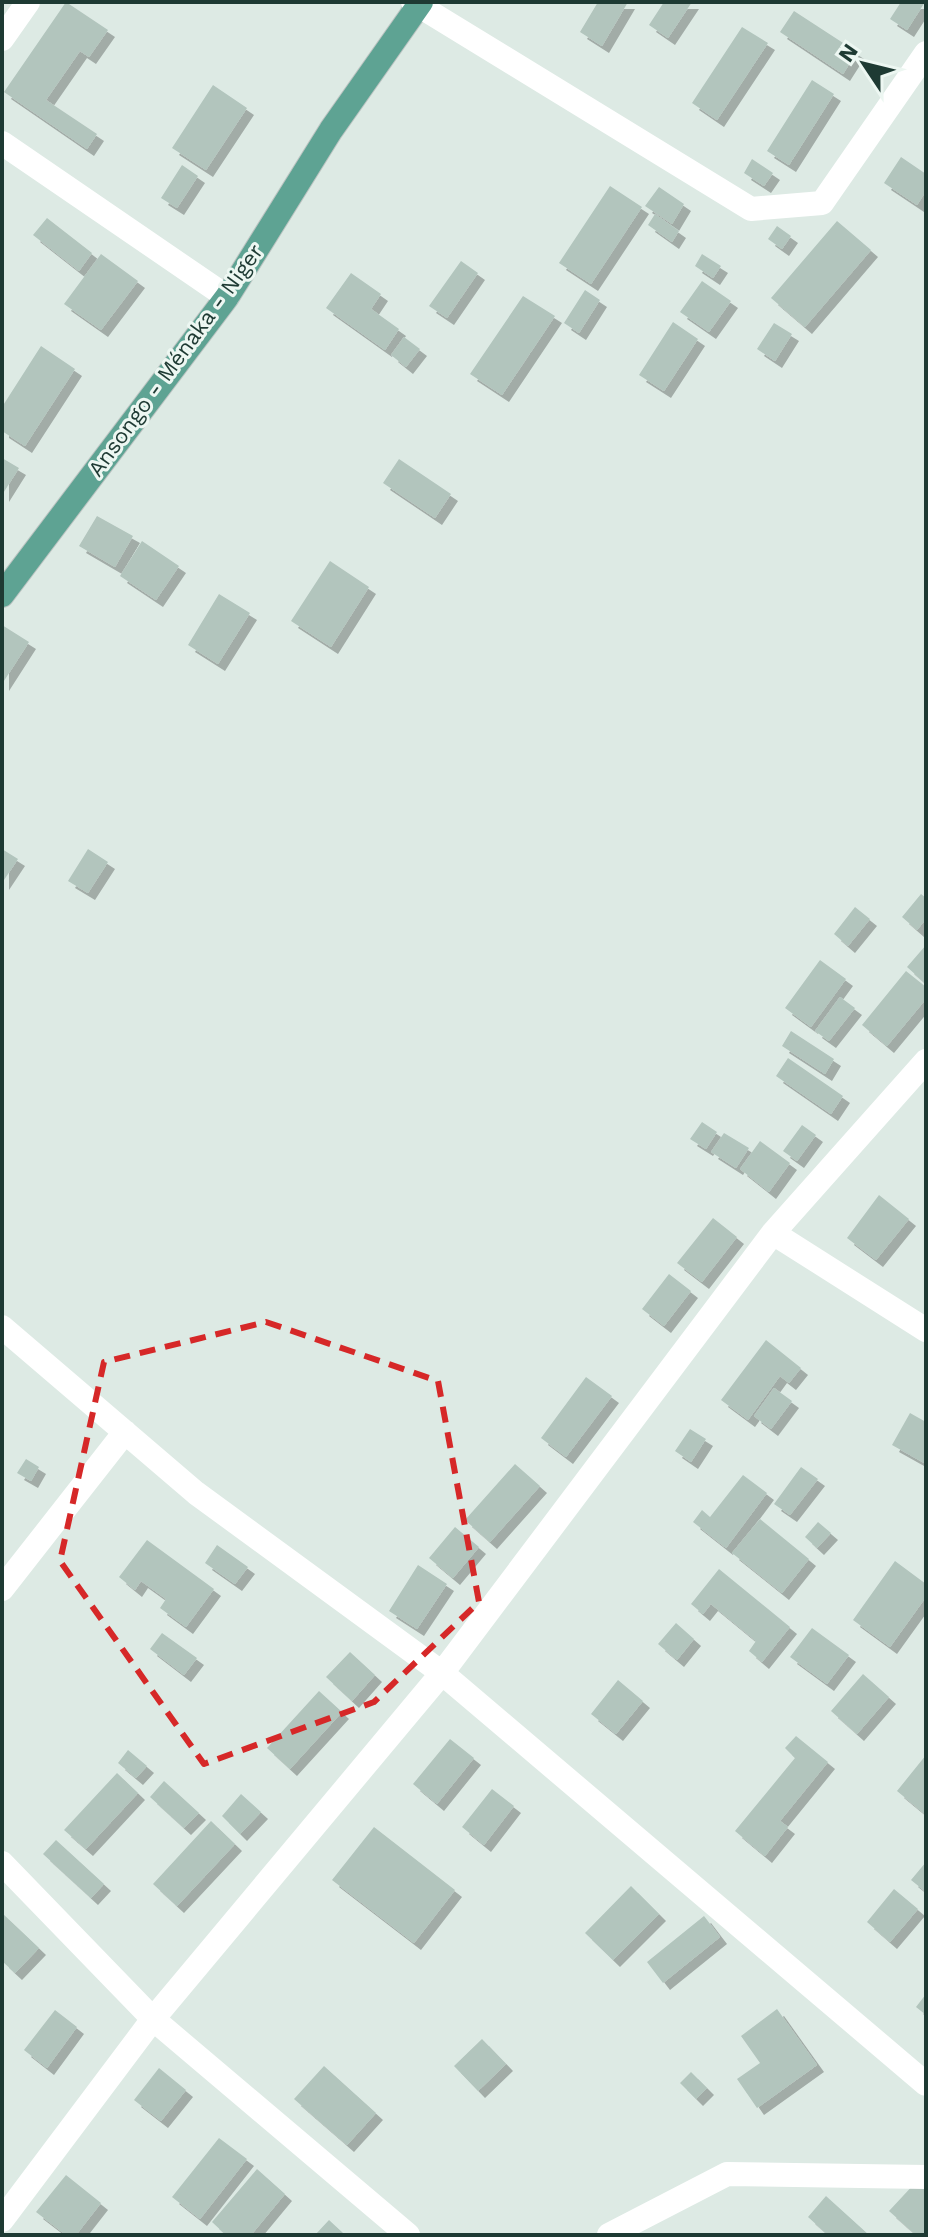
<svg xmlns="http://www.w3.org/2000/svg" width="928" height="2237" viewBox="0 0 928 2237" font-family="'Work Sans',sans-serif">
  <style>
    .building { fill: #b2c5bd; filter: url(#shadow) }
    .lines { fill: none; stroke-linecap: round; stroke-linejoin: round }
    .major-casing { stroke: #bcc4c2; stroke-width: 26 }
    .minor { stroke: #fff; stroke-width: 24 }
    .major { stroke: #5ea393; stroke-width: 24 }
    .marked { fill: none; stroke: #d62828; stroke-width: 6; stroke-dasharray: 16 10; stroke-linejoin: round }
    .labels { text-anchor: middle; stroke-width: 6; stroke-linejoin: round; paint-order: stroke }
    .street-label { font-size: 22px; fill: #1e3a33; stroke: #edf7f2 }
  </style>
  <defs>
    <filter id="shadow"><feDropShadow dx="7" dy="7" stdDeviation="0" flood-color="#0004"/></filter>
  </defs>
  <rect width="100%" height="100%" fill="#ddeae4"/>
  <path class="building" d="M66 2 108 30 89 57 80 51 46 100 97 134 87 149 4 92Z
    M598 2H628L602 46 580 32Z
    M664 2H692L668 38 649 25Z
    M901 2H925L907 30 890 19Z
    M794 11 857 52 843 74 780 32Z
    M742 27 768 43 717 120 692 103Z
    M812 80 834 94 789 165 767 151Z
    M213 85 247 108 206 170 172 148Z
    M901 157 926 174V191L917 205 884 183Z
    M752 159 773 173 764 186 744 173Z
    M182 165 198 176 177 208 161 198Z
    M610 186 642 207 591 284 559 263Z
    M659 187 684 204 672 224 645 206Z
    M655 214 679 231 672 242 648 225Z
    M47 218 92 253 79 271 33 235Z
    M837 221 871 250 805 327 771 298Z
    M777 226 791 236 782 249 768 239Z
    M101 254 138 281 101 330 64 304Z
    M702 254 721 266 713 278 695 266Z
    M461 261 478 273 447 318 429 306Z
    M351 273 381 294 371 309 399 329 385 350 326 308Z
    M702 281 731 301 709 332 680 312Z
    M585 290 600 300 579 333 564 323Z
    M523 296 555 316 502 395 470 374Z
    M673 322 698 339 664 391 639 375Z
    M774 323 792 334 775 361 757 349Z
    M404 337 420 349 406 367 391 355Z
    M41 346 75 369 25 446 2 431V407Z
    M2 458 19 468 2 495Z
    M399 459 451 494 435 518 383 483Z
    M97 516 133 536 115 567 79 546Z
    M142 541 179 566 156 600 120 576Z
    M330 561 369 587 331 647 291 621Z
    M219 594 250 613 218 664 188 645Z
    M2 625 29 642 2 684Z
    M2 849 18 859 2 883Z
    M88 849 108 862 88 893 68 881Z
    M921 894 926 898V919L917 930 902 917Z
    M855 907 870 919 848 946 834 934Z
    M926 945V984L907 967Z
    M820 960 846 979 811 1027 785 1008Z
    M906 971 926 987V999L887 1046 862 1025Z
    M840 997 855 1008 829 1041 815 1031Z
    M791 1031 834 1059 825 1074 782 1046Z
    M788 1058 843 1096 831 1114 776 1076Z
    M702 1122 717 1132 706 1149 690 1139Z
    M802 1125 816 1135 797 1161 783 1151Z
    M724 1133 749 1148 736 1168 711 1152Z
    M760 1141 790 1163 769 1192 740 1169Z
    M879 1195 909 1219 876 1260 847 1238Z
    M713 1218 737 1237 702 1282 677 1263Z
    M669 1274 691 1291 664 1326 642 1309Z
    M766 1340 801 1368 789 1383 780 1376 748 1420 721 1400Z
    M586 1377 612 1396 566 1457 541 1438Z
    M774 1388 792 1401 771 1429 754 1416Z
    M910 1413 926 1422V1464L892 1445Z
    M690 1429 706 1439 691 1462 675 1451Z
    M26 1459 39 1467 31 1481 17 1473Z
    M515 1464 540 1486 490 1542 465 1520Z
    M801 1467 818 1479 790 1515 774 1504Z
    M743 1475 767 1493 726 1548 693 1522 702 1510 710 1517Z
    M760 1519 809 1559 782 1593 732 1553Z
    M818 1522 831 1533 817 1548 805 1537Z
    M455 1527 479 1547 453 1578 429 1558Z
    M147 1540 214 1589 186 1627 160 1608 166 1599 141 1581 135 1590 119 1577Z
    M217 1545 248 1567 235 1584 205 1563Z
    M895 1561 926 1584V1597L890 1647 853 1620Z
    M418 1565 447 1584 417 1629 389 1611Z
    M719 1569 790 1627 762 1662 749 1651 756 1641 711 1604 703 1614 691 1604Z
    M676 1623 694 1639 677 1660 658 1644Z
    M812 1628 849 1655 827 1684 790 1657Z
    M162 1633 197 1658 184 1675 150 1649Z
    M350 1652 375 1675 352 1701 326 1677Z
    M863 1674 889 1697 857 1734 831 1711Z
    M618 1680 643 1701 616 1734 591 1714Z
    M319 1691 342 1712 290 1769 267 1748Z
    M796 1736 828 1762 780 1821 788 1827 765 1856 735 1831 795 1758 785 1748Z
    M450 1739 474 1758 437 1804 413 1784Z
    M128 1750 147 1766 136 1778 118 1763Z
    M926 1755V1815L897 1791Z
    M117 1773 138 1793 86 1849 64 1830Z
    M164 1781 199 1813 184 1828 150 1797Z
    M492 1789 514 1806 484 1845 462 1827Z
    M241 1794 261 1812 240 1834 222 1816Z
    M211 1821 235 1844 177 1906 153 1884Z
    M374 1827 455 1890 414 1943 332 1880Z
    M56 1840 104 1884 91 1898 43 1854Z
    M926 1862V1892L911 1880Z
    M631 1886 659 1914 613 1960 585 1933Z
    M894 1889 918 1909 890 1942 867 1922Z
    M2 1913 39 1948 15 1973 2 1961Z
    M704 1916 720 1937 663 1983 647 1962Z
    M926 1994V2015L916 2007Z
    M777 2009 817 2065 757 2108 737 2079 760 2063 741 2036Z
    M55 2010 77 2027 47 2068 24 2050Z
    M482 2039 506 2064 478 2091 454 2066Z
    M324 2066 376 2113 347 2145 294 2099Z
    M159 2068 186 2090 161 2121 134 2100Z
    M691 2072 707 2088 696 2099 680 2083Z
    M219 2138 247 2159 200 2219 172 2197Z
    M257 2169 285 2194 251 2235H226L212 2222Z
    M66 2175 101 2203 76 2235H66L36 2212Z
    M916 2182 926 2191V2235H916L889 2211Z
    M826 2196 869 2235H828L808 2217Z
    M329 2220 343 2233 341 2235H315Z"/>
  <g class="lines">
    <g class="major-casing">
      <path id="major" d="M2 595 227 297 331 130 421 2"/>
    </g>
    <path class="minor" d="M413 2 751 209 822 203 926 53
      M2 39 28 2
      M2 143 227 297
      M773 1233 926 1330
      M2 1327 196 1493 442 1673 926 2084
      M2 1589 125 1432
      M2 1863 153 2019 408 2235
      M2 2220 153 2019 442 1673 773 1233 926 1061
      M609 2235 727 2174 926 2177"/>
    <use href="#major" class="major"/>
  </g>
  <path class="marked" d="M266 1322 438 1381 479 1602 374 1702 204 1764 60 1561 104 1362Z"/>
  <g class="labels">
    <g class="street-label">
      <text transform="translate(175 360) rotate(-54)" y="8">Ansongo - Ménaka - Niger</text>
    </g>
  </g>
  <rect width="928" height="2237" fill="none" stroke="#1e3a33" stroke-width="8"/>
  <g transform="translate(864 64) rotate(305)" stroke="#edf7f2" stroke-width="6" paint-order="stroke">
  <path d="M0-6L14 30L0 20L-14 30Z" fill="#1e3a33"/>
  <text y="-12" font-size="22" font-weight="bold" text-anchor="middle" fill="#1e3a33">N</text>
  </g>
</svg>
